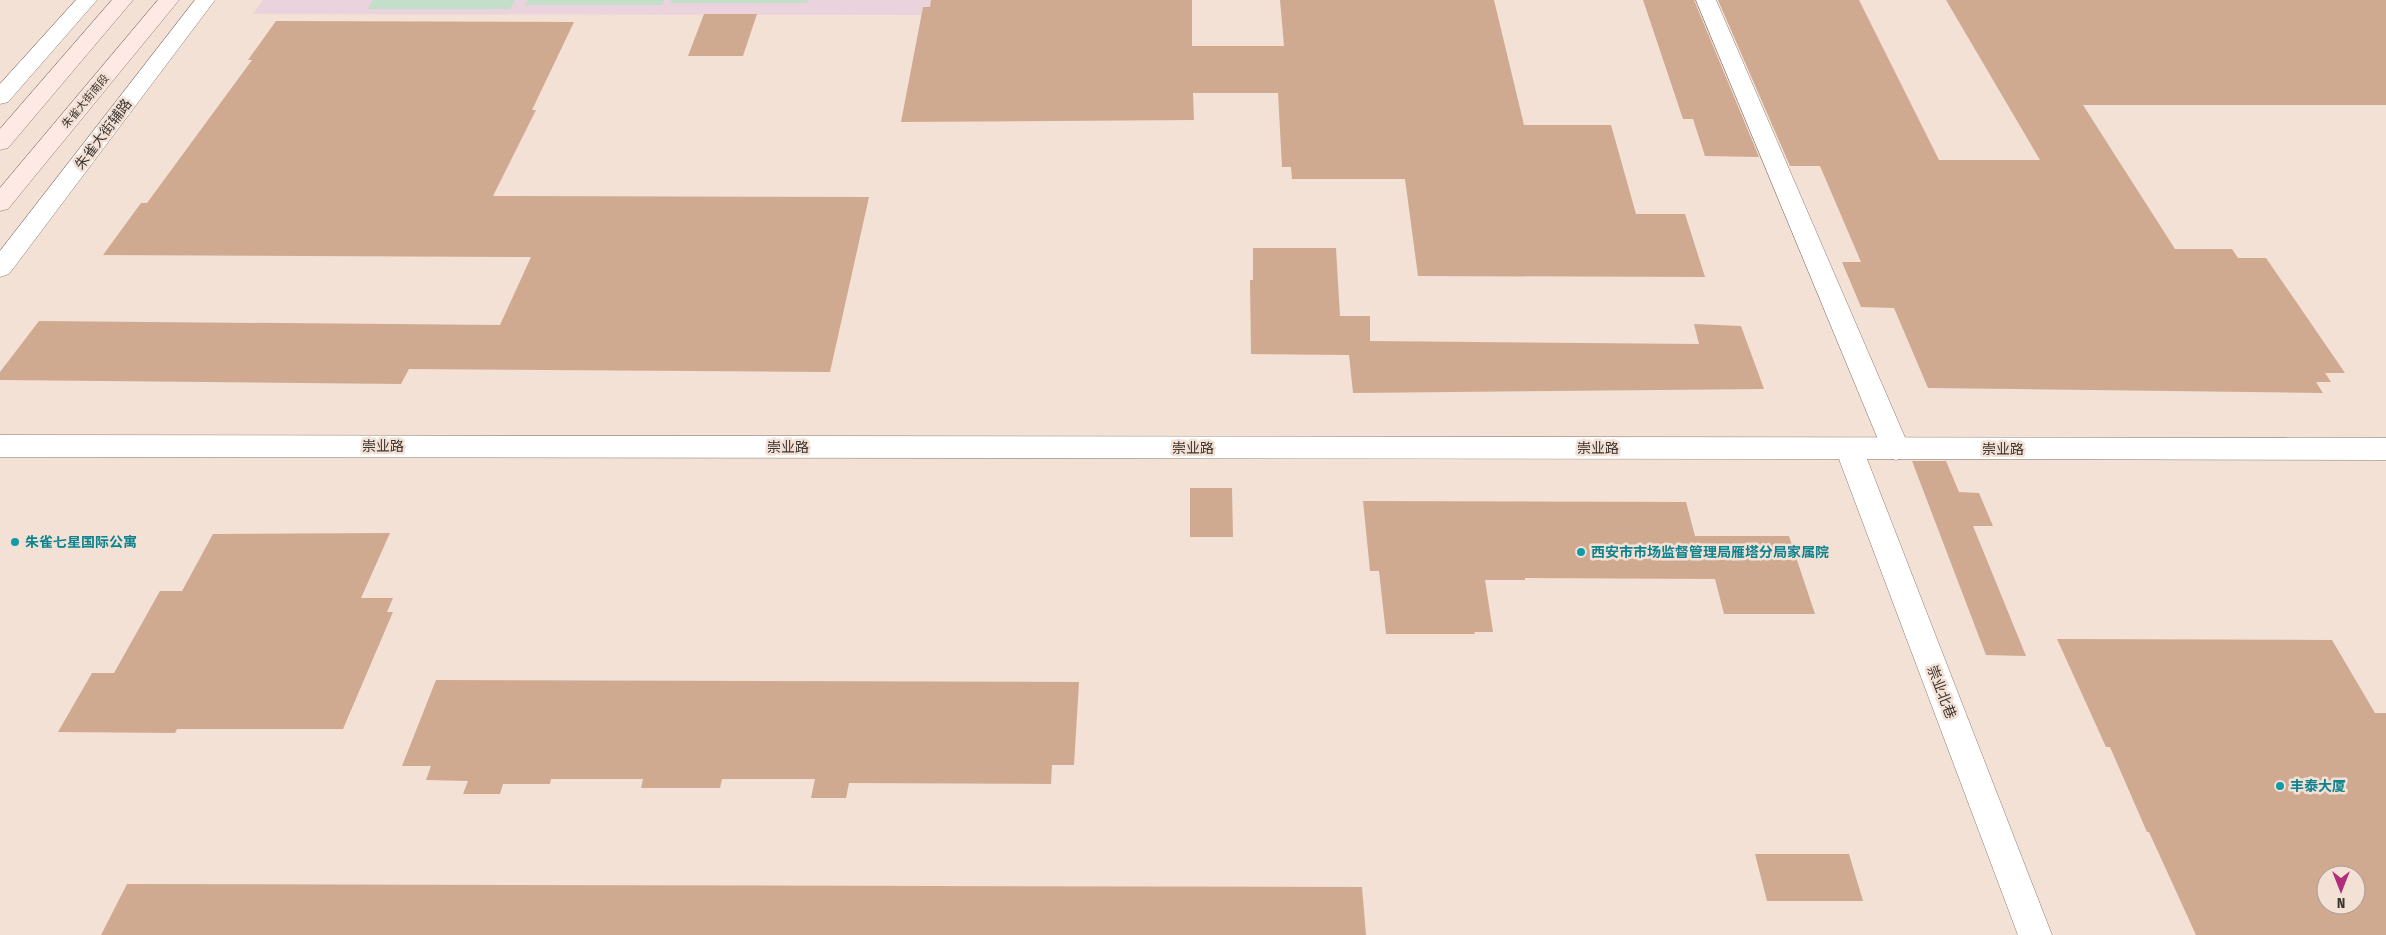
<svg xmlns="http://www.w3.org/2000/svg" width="2386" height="935" viewBox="0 0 2386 935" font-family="'Fira Sans Condensed','Noto Sans SC',sans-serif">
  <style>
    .education { fill: #ebd3de }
    .green { fill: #c3dfca }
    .building { fill: #cfaa91; fill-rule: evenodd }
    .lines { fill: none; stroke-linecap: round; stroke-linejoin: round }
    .minor-casing { stroke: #8a7a70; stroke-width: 1 }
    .tertiary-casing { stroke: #8a7a70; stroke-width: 1 }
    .secondary-casing { stroke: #8a7a70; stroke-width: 1 }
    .minor { fill: #fff; fill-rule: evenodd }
    .tertiary { fill: #fff; fill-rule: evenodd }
    .secondary { fill: #fee9e5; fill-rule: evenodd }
    .culture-dot { fill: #0f9aa8; stroke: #f3e1d5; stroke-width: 2 }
    .labels { text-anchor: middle; stroke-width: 5; stroke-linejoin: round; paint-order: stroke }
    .far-street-label { font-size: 11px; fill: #3b3430; stroke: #f3e1d5 }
    .street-label { font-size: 14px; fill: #3b3430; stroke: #f3e1d5 }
    .culture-label { font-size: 14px; font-weight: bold; fill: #0d838f; stroke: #f3e1d5; text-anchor: start }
  </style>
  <rect width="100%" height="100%" fill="#f3e1d5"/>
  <path class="education" d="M263 0H939L936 15 253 14Z"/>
  <path class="green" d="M373 0H515L510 9H367Z
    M528 0H664L662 5H525Z
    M672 0H808L807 3H670Z"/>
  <path class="building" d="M931 0H1192V46H1284L1280 0H1494L1524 125H1611L1636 214H1685L1705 277 1418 276 1405 179H1292L1291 167H1282L1278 93H1193L1194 120 901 122 923 7H930Z
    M1643 0H1694L1759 157 1705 156 1693 119H1683Z
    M1718 0H1859L1939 160H2040L1946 0H2386V105H2083L2175 249H2232L2238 258H2266L2345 373H2325L2331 382H2316L2323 393 1928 388 1894 308 1861 307 1842 262H1861L1820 166H1790Z
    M704 14H757L743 56H688Z
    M276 21 574 22 532 110H536L493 196 869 197 830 372 409 369 401 384 0 380V372L39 321 500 325 531 257 103 255 141 203H147L252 60H248Z
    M1253 248H1336L1340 316H1370V341L1699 344 1694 324 1741 326 1764 389 1353 393 1349 355 1251 354 1250 280H1253Z
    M1912 461H1946L1959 492 1979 493 1993 526H1973L2026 656 1986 655Z
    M1190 488H1232L1233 537H1190Z
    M1363 501 1686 502 1695 536H1789L1815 614H1724L1715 579 1525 578V580H1485L1493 632H1474L1475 634H1386L1379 571H1370Z
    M390 533 361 598H393L387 612H393L343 729H177L175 733 58 732 92 673H114L160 591H182L213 534Z
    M2057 639 2332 640 2375 713H2386V935H2196L2149 832H2147L2110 747H2106ZM2326 875H2356V905H2326Z
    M436 680 1079 682 1074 765H1052L1051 784 849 783 846 798H811L815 779H722L720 788H641L643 779H551L550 784H503L500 794H463L468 781 426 780 431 766H402Z
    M1755 854H1849L1863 901H1767Z
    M127 884 1362 887 1366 935H101Z"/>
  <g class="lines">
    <g class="minor-casing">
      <path id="minor" d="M76 0H97L8 102 0 104V84Z
        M195 0H215L9 274 0 277V251Z
        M1696 0H1716L1910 449 1906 457 1896 460 1886 457 1882 449Z"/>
    </g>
    <g class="tertiary-casing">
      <path id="tertiary" d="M0 435 2386 438V460L1867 459 2052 935H2018L1839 459 0 457Z"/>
    </g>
    <g class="secondary-casing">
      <path id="secondary" d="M112 0H133L8 148 0 150V129Z
        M158 0H179L8 209 0 211V188Z"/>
    </g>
    <use href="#minor" class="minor"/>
    <use href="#tertiary" class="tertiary"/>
    <use href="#secondary" class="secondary"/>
  </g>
  <g class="culture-dot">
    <circle cx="15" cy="542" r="5"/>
    <circle cx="1581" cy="552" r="5"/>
    <circle cx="2280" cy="786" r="5"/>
  </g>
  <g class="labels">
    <g class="far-street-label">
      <text transform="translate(85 101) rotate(-50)" y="4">朱雀大街南段</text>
    </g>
    <g class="street-label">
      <text transform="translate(103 134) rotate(-53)" y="5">朱雀大街辅路</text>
      <text x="383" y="451">崇业路</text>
      <text x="788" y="452">崇业路</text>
      <text x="1193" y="453">崇业路</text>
      <text x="1598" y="453">崇业路</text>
      <text x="2003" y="454">崇业路</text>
      <text transform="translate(1942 692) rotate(69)" y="5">崇业北巷</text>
    </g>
    <g class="culture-label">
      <text x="25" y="547">朱雀七星国际公寓</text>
      <text x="1591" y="557">西安市市场监督管理局雁塔分局家属院</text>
      <text x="2290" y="791">丰泰大厦</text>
    </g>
  </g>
  <g transform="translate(2341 890) rotate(180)"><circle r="24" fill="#f3e1d5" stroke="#a99c93"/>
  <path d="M0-4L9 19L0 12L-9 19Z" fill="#b02f7b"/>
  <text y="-8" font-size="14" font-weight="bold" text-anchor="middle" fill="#3b3430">N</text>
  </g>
</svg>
